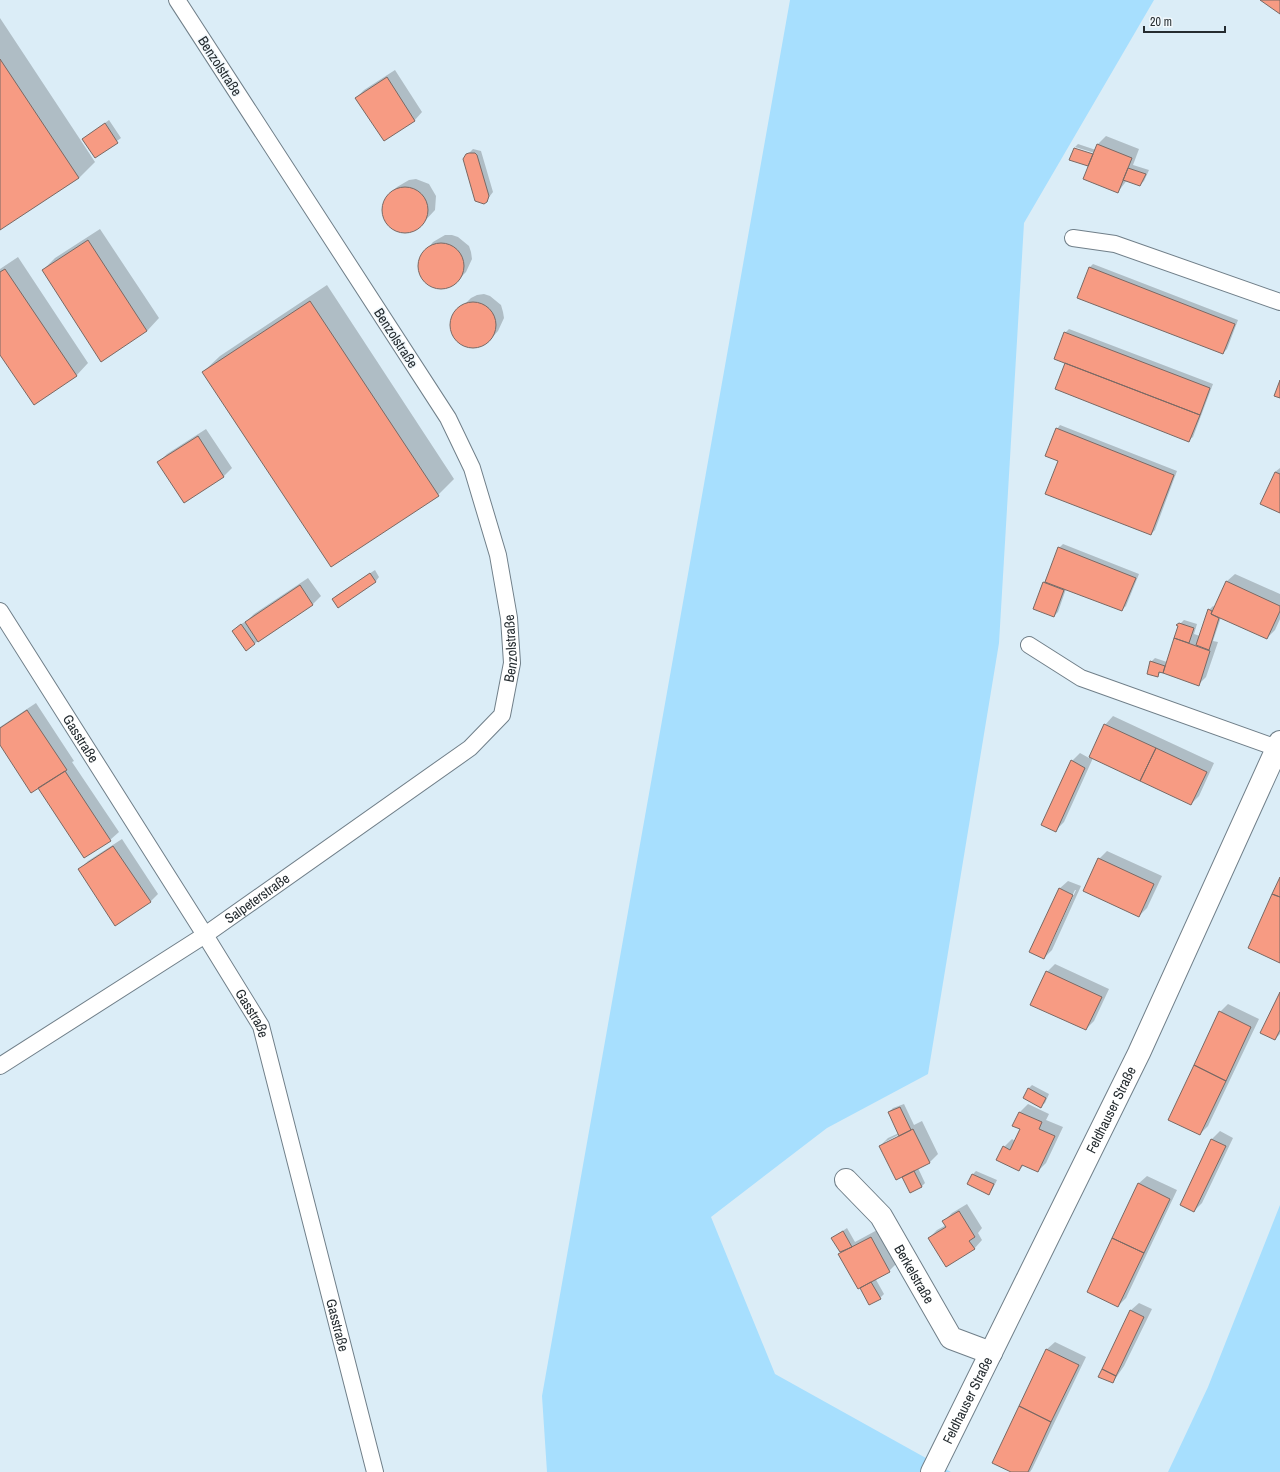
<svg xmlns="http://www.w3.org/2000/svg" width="1280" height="1472" viewBox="0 0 1280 1472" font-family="'Archivo Narrow',sans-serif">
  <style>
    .green { fill: #a7dffe }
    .shadow { fill: #0003; fill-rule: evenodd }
    .building { fill: #f79b83; stroke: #7a6964 }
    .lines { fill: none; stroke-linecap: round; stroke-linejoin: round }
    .service-casing { stroke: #707f89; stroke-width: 18 }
    .minor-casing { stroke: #707f89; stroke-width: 24 }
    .tertiary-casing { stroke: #707f89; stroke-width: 24 }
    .service { stroke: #fff; stroke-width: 16 }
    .minor { stroke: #fff; stroke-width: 22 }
    .tertiary { stroke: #fff; stroke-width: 22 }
    .labels { text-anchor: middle; stroke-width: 3; stroke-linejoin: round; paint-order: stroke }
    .street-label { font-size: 14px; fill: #252c30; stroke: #f1f8fc }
  </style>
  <rect width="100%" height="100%" fill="#dbedf7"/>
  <path class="green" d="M790 0H1154L1024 223 999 643 928 1074 827 1128 711 1217 775 1374 951 1472H547L542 1396Z
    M1280 1205V1472H1168L1208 1387Z"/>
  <path class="shadow" d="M0 18 95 162 79 178 0 229Z
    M395 70 422 112 414 121 356 98 364 90Z
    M109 120 121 138 95 157 83 139Z
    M1106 136 1139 149 1133 165 1149 170 1144 181 1140 185 1127 180 1118 192 1089 165 1071 159 1075 147V149L1097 156 1098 154 1075 147 1078 144 1096 150 1098 144Z
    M473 149 481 151 493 192 486 201 467 155Z
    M416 179 429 184 436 196 435 210 422 224 410 231 403 232 397 230 387 221 384 208 389 195 397 187 409 180Z
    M100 229 159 318 147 331 43 270 55 258Z
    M445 235H452L458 237 469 246 471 252 472 259 466 272 458 280 446 287 439 288 426 282 422 277 419 270 421 257 433 242Z
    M18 257 88 363 76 376 0 353V269Z
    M1093 264 1238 320 1227 349 1223 353 1089 268Z
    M327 285 454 479 438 495 203 372 220 356Z
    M484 294 490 296 501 305 503 312 504 318 498 331 490 340 485 344 471 347 459 342 452 330 451 323 453 316 471 298 477 295Z
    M1069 329 1213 384 1193 437 1189 440 1066 363 1065 333Z
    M1060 425 1177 471 1155 530 1151 534 1059 461 1057 429Z
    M206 429 232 468 224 476 184 502 159 462 167 454Z
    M1280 468V512L1275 472Z
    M1063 544 1139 574 1126 606 1122 610 1066 589 1058 612 1054 616 1044 583 1059 548Z
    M375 570 379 577 376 581 338 606 333 599 337 595Z
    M1235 574 1280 594V619L1275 630 1267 638 1221 617 1213 641 1218 642 1206 677 1198 685 1161 672 1157 676 1151 662 1155 658 1167 662 1180 624 1184 620 1197 624 1194 634 1200 636 1209 610 1213 606 1215 607 1226 582Z
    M308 578 321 596 313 604 254 644 237 627 246 621V622L254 614Z
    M36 703 74 761 72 762 119 832 110 840 85 857 38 787 0 743V727Z
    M1113 716 1214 763 1199 796 1191 804 1093 758 1064 822 1055 831 1072 761 1080 753 1089 758 1105 725Z
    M122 839 158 894 150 902 79 870 88 861Z
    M1107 851 1162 876 1147 908 1139 916 1099 859Z
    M1068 881 1081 886 1052 950 1044 958 1059 889ZM1075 890H1076L1049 949H1047Z
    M1055 964 1109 989 1094 1021 1086 1029 1047 972Z
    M1280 994V1034L1275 1039Z
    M1228 1004 1259 1019 1208 1126 1200 1134 1220 1012Z
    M1032 1085 1049 1094 1045 1103 1041 1106 1028 1089Z
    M904 1104 914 1125 922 1121 938 1154 930 1162 918 1168 925 1183 921 1187 903 1177 880 1146 888 1138 899 1133 889 1112 893 1108ZM900 1134V1137L885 1144V1142Z
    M1028 1104 1049 1114 1046 1120 1063 1127 1046 1163 1038 1171 1024 1165 1019 1170 1004 1147 1012 1139 1015 1141 1021 1129 1020 1112Z
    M1220 1131 1233 1138 1202 1203 1194 1211 1181 1205 1212 1139Z
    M976 1171 997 1180 992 1190 989 1193 973 1174Z
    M1147 1176 1177 1190 1126 1298 1118 1306 1138 1184Z
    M967 1204 982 1228 978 1233 982 1240 974 1249 929 1238 937 1230 946 1225 944 1221 952 1213Z
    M847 1228 855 1242 879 1229 897 1263 889 1271 875 1278 884 1294 880 1298 861 1288 864 1285 839 1254 841 1252 832 1238Z
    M1139 1303 1152 1309 1124 1366 1113 1382 1130 1311Z
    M1055 1342 1086 1357 1032 1469 1030 1472H1013L1046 1350Z"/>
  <path class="building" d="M1260 0H1280V14Z
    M0 59 79 178 0 230Z
    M387 77 415 121 384 141 355 98Z
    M105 123 118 143 95 158 82 139Z
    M1097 144 1132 158 1118 193 1083 179Z
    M1074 148 1093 154 1088 166 1069 160Z
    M469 153H475L477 155 489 196 487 202 484 204 475 201 463 159 466 154Z
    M1128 168 1146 174 1140 186 1123 180Z
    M382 210a23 23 0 1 1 46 0a23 23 0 1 1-46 0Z
    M88 240 147 331 101 362 42 270Z
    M418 266a23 23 0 1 1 46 0a23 23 0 1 1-46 0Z
    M1089 267 1235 324 1223 354 1077 298Z
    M5 269 77 376 34 405 0 355V272Z
    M310 301 439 496 331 567 202 372Z
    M450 325a23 23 0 1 1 46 0a23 23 0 1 1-46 0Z
    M1064 332 1210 388 1200 415 1054 359Z
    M1065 363 1200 415 1189 442 1055 389Z
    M1280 380V398L1274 396Z
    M1056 428 1174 475 1151 535 1045 494 1058 461 1045 456Z
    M198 436 224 477 184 503 157 462Z
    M1275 472 1280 474V513L1260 504Z
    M1058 547 1136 578 1122 611 1045 582Z
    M370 573 376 582 338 608 332 599Z
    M1226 581 1280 606V611L1267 639 1211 614Z
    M1043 582 1064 590 1054 617 1033 609Z
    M300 585 313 605 258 642 245 622Z
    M1208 609 1212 611 1211 614 1219 618 1209 650 1196 645Z
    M1179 623 1194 628 1189 643 1174 638 1178 626 1176 625Z
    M241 624 255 644 246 651 232 631Z
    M1174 638 1210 651 1199 686 1163 673Z
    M1150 661 1165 666 1163 673 1159 672 1158 677 1147 674Z
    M27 710 67 770 31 793 0 745V728Z
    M1104 724 1156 748 1140 781 1089 757Z
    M1156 748 1207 772 1191 805 1140 781Z
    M1071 760 1085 768 1056 832 1041 825Z
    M65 771 111 841 84 858 38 788Z
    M113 846 151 902 115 926 78 869Z
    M1098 858 1154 884 1139 917 1083 891Z
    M1280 877V897L1272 894Z
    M1059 888 1073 895 1044 959 1029 952Z
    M1272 894 1280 897V963L1248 948Z
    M1046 971 1102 997 1086 1030 1030 1005Z
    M1280 992V1030L1275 1040 1260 1033Z
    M1219 1011 1251 1027 1226 1081 1194 1065Z
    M1194 1065 1226 1081 1200 1135 1168 1120Z
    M1028 1088 1046 1098 1041 1108 1023 1098Z
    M900 1107 911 1130 899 1136 888 1112Z
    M1019 1112 1042 1122 1039 1129 1055 1136 1038 1172 1022 1165 1019 1171 996 1160 1003 1146 1010 1150 1020 1129 1012 1126Z
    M913 1129 930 1163 896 1180 879 1146Z
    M1211 1139 1226 1146 1194 1212 1180 1205Z
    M914 1171 922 1187 910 1193 902 1177Z
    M972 1174 994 1184 989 1195 967 1184Z
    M1138 1183 1170 1199 1144 1253 1112 1238Z
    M959 1211 975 1237 969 1241 975 1249 946 1267 928 1238 946 1227 942 1221Z
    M843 1231 852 1247 840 1252 831 1238Z
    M871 1237 890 1272 858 1289 838 1254Z
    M1112 1238 1144 1253 1118 1307 1087 1292Z
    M871 1282 881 1299 869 1305 860 1288Z
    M1130 1310 1144 1317 1116 1376 1102 1369Z
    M1046 1349 1079 1365 1051 1422 1019 1406Z
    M1102 1369 1116 1376 1113 1383 1098 1377Z
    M1019 1406 1051 1422 1028 1472H1011L992 1463Z"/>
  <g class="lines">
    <g class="service-casing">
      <g id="service">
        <path d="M1073 238 1115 244 1280 302"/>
        <path id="s1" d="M0 611 205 935 261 1026 375 1472"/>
        <path d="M1029 645 1081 678 1277 748"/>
        <path id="s2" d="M0 1066 205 935 470 748 502 715 512 663 509 618 498 555 472 468 448 418 177 0"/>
      </g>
    </g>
    <g class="minor-casing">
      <g id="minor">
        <path id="s3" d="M846 1180 881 1216 951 1338 991 1353"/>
      </g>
    </g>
    <g class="tertiary-casing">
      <g id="tertiary">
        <path id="s4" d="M932 1472 1139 1053 1280 742"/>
      </g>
    </g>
    <use href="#service" class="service"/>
    <use href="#minor" class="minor"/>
    <use href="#tertiary" class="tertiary"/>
  </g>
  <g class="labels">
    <g class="street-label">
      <text transform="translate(220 66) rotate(57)" y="5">Benzolstraße</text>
      <text transform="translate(396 338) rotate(57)" y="5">Benzolstraße</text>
      <text dy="5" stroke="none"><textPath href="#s2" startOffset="681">Benzolstraße</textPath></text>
      <text dy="5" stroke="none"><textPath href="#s1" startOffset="151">Gasstraße</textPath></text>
      <text dy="5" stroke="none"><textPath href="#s2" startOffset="307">Salpeterstraße</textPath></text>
      <text dy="5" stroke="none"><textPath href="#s1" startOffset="475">Gasstraße</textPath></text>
      <text dy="5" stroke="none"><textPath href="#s4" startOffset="404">Feldhauser Straße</textPath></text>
      <text dy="5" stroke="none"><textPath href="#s3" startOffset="117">Berkelstraße</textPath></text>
      <text dy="5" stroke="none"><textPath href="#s1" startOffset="799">Gasstraße</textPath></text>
      <text dy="5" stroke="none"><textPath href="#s4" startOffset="80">Feldhauser Straße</textPath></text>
    </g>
  </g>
  <path d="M1144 26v6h81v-6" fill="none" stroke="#252c30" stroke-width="2"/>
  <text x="1150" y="26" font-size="12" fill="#252c30" stroke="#f1f8fc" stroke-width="3" paint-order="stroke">20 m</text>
</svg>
